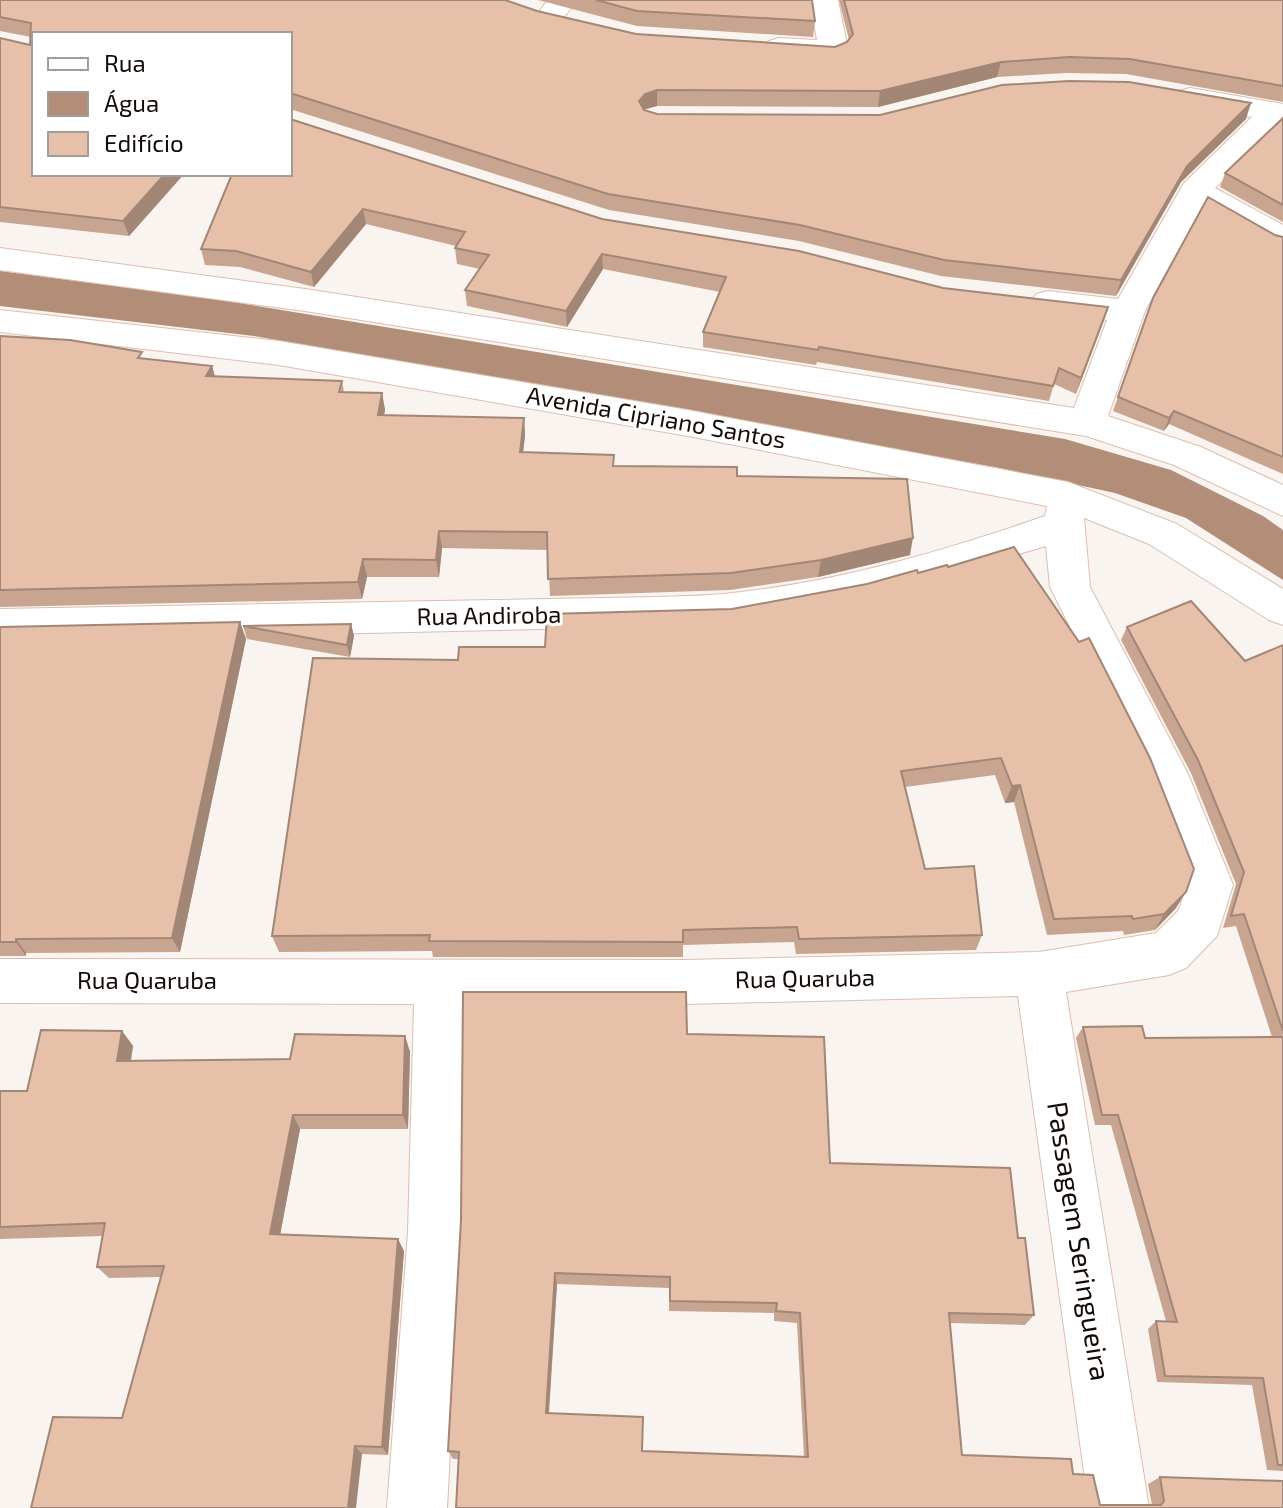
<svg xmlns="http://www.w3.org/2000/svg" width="1283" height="1508" viewBox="0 0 1283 1508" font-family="'Exo 2',sans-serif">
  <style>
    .water { fill: #b28d78 }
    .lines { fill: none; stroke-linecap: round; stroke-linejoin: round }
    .minor-casing { stroke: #ddbead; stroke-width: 2 }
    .minor { fill: #fff; fill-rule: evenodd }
    .wall { fill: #c7a591; fill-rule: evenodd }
    .shaded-wall { fill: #a28676 }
    .building { fill: #e7c0a9; stroke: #a28676; stroke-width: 2; fill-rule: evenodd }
    .labels { text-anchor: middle; stroke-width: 6; stroke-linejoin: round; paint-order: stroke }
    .street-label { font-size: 24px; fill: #150b06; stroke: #fff }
    .near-street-label { font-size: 28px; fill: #150b06; stroke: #fff }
  </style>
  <rect width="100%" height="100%" fill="#faf4f0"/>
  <path class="water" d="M0 271 215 299 1065 439 1171 470 1263 516 1283 530V580L1186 518 1115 493 1000 468 254 336 0 306Z"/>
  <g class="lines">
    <g class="minor-casing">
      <path id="minor" d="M548 0H577C566 15 559 28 539 23L535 17Z
        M810 0H838L848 50 843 56 833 59 769 53 764 47 769 41 779 38 817 40Z
        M1190 88 1283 104V122L1215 188 1283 225V249L1271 246 1202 207 1145 311 1108 416 1201 447 1283 485V516L1174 465 1086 436 305 311 0 270V248L305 289 1074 408 1107 320 1036 310 1031 302 1036 294 1048 291 1118 299 1184 183 1252 117 1179 103 1175 97 1179 91Z
        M0 310 279 341 688 410 1068 482 1177 524 1283 589V625L1269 620 1149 544 1084 518 1090 587 1188 774 1233 885 1217 936 1186 968 1169 975 1066 992 1149 1508H1089L1018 996 684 1004H463L462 1232 447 1508H387L408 1232 414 1004 0 1003V959L684 960 1039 952 1156 933 1179 910 1187 885 1144 774 1050 587 1046 546 863 600 730 625 0 641V609L655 597C684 596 713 596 741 592 845 580 947 550 1045 516L1047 506 688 436 279 365 0 332Z"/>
    </g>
    <use href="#minor" class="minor"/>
  </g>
  <path class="wall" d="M0 0 537 11 636 34 835 47 847 42 849 40 839 0H1283V102L1126 74 1065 73 997 77 878 107 657 106 644 110 657 114 1246 119 1181 182 1116 296 941 276 799 241 609 210 290 109V34L184 174 129 236 0 222V38L30 45 31 37 0 31Z
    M538 0H812L815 21 813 37 637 26Z
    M1283 118V222L1220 187 1225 173Z
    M232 174 602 219 943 288 1108 307 1076 394 1054 384 1049 401 817 362 816 365 703 347V332L720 292 603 269 567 327 467 306 465 290 480 269 457 264 455 248 456 246 366 224 314 287 240 267 205 265 201 249Z
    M1275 235 1283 237V474L1169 424 1164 431 1113 411 1153 298Z
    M0 336 144 359 212 366 215 377 342 381 344 392 382 393 385 410 384 415 524 418 525 436 523 452 614 455V466L737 476 910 555 818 577 730 590 550 596 548 550 442 548 439 577H367L362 599 0 607Z
    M918 573 1176 908 1155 930 1124 935 1123 931 1047 935 1014 802 1005 803 995 775 905 787 925 869 982 935 976 950 796 954 794 942 683 945V957H433L432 951 279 952 272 936 458 660 545 647 732 609 867 584Z
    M240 622 246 639 180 952 26 953V956H0V627Z
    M351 624 354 636 350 657 247 639 243 626Z
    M1127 627 1245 661 1283 645V1471L1267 1470 1252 1385 1157 1382 1148 1329 1156 1321H1166L1111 1125H1095L1076 1038 1083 1027 1145 1038 1272 1037 1236 926 1223 928 1236 884 1191 773 1121 640Z
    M122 1031 133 1046 131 1061 290 1059 405 1036 410 1052 408 1129H300L280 1235 404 1251 388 1455 362 1454 122 1418 161 1277 109 1278 97 1267 103 1236 0 1239V1091H27Z
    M687 1034 830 1163 1018 1238 1034 1315 1025 1325 950 1323 962 1455 1073 1474 1100 1505H1152L1148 1484 1160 1477 1283 1508H456L459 1459H453L448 1451ZM557 1284 669 1288V1311L774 1313V1321L797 1323 804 1457 642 1451 549 1414Z"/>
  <path class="shaded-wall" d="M1001 62 997 77 878 107 880 91Z
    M657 90V106L645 109 640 116 639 101 645 94Z
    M1251 103 1246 119 1181 182 1116 296 1121 280 1187 166Z
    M165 174H184L129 236 123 221Z
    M363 209 366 224 314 287 311 272Z
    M602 254 603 269 567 327 566 311Z
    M1108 307 1103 323 1076 394 1081 378Z
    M212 366 217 384 206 376Z
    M382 393 385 410 381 433 378 415Z
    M1174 411 1169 424 1164 431 1169 418Z
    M524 418 525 436 521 469 520 452Z
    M439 531 442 548 439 577 436 560Z
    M913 538 910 555 818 577 821 560Z
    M363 559 367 577 362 599 358 582Z
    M240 622 246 639 180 952 172 938Z
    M351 624 354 636 350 657 347 645Z
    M1020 785 1014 802 1005 803 1012 786Z
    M1186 892 1176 908 1155 930 1164 914Z
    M16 939 26 953V956L16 942Z
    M122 1031 133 1046 128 1076 117 1061Z
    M405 1036 410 1052 408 1129 403 1115Z
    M293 1115 300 1129 278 1246 270 1234Z
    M398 1239 404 1251 388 1455 382 1447Z
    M555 1273 557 1284 548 1422 546 1413Z
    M355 1446 362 1454 356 1508H348Z"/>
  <path class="building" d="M0 0H505L537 11 636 34 835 47 847 42 853 34 844 0H1283V86L1130 59 1069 57 1001 62 880 91 657 90 645 94 639 101 644 110 657 114 880 115 1002 85 1069 81 1129 82 1251 103 1187 166 1121 280 944 260 800 225 608 194 290 93 291 34 290 35 34 34V174H165L123 221 0 207V38L30 45 31 23 0 17Z
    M596 0H812L815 21 637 11Z
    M1283 118V205L1225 173Z
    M290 119 602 219 799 251 943 288 1108 307 1081 378 1059 368 1053 386 819 347 818 350 703 332 726 277 602 254 566 311 465 290 489 255 455 248 465 232 363 209 311 272 236 251 201 249 232 174H290Z
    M1208 197 1275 235 1283 237V457L1174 411 1169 418 1118 397 1153 298Z
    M0 336 70 340 142 352 138 358 212 366 206 376 342 381 339 392 382 393 378 415 524 418 520 452 614 455 613 466 737 467V476L907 479 913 538 821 560 731 573 548 579 547 532 439 531 436 560 363 559 358 582 0 590Z
    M1014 547 1079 642 1089 638 1150 758 1194 869 1186 892 1164 914 1133 919 1132 916 1054 919 1020 785 1012 786 1001 758 901 771 925 869 974 866 982 935 799 939 797 927 683 930V942L429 941 430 935 272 936 313 658 458 660 459 647H545L547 614 732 609 867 584 917 570 918 573 947 565 948 567Z
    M1191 601 1245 661 1283 645V1031L1244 914 1231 916 1244 872 1198 760 1127 627Z
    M240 622 172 938 16 939V942H0V627Z
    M351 624 347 645 243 626Z
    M463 992H686L687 1034 824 1037 830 1163 1010 1168 1018 1238H1025L1034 1315 949 1313 962 1455 1071 1459 1073 1474 1093 1475 1100 1505H1161L1164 1501 1160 1477 1283 1481V1508H456L459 1452 448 1451 461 1220ZM555 1273 670 1277V1301L777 1303 776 1311 800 1313 808 1457 642 1451 643 1417 546 1413Z
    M1142 1026 1145 1038 1283 1037V1465H1278L1263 1378 1165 1376 1156 1321 1177 1322 1118 1115H1102L1083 1027Z
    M41 1030 122 1031 117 1061 290 1059 295 1034 405 1036 403 1115H293L270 1234 398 1239 382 1447 355 1446 348 1508H31L53 1417 122 1418 164 1266 97 1267 105 1223 0 1227V1091H27Z"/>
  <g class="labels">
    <g class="street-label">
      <text transform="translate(656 418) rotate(10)" y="8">Avenida Cipriano Santos</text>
      <text transform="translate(489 616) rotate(-1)" y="8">Rua Andiroba</text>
      <text transform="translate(805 979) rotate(-1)" y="8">Rua Quaruba</text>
      <text x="147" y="989">Rua Quaruba</text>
    </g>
    <g class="near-street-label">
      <text transform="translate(1079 1241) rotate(81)" y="10">Passagem Seringueira</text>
    </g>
  </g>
  <rect x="32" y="32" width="260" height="144" fill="#ffffff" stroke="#a19d9b" stroke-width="2"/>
  <rect x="48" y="58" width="40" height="12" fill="#ffffff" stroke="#a19d9b" stroke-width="2"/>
  <text x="104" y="72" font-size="24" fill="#150b06">Rua</text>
  <rect x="48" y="92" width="40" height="24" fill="#b28d78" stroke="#a19d9b" stroke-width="2"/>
  <text x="104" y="112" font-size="24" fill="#150b06">Água</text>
  <rect x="48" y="132" width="40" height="24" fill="#e7c0a9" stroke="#a19d9b" stroke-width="2"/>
  <text x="104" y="152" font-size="24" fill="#150b06">Edifício</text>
</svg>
